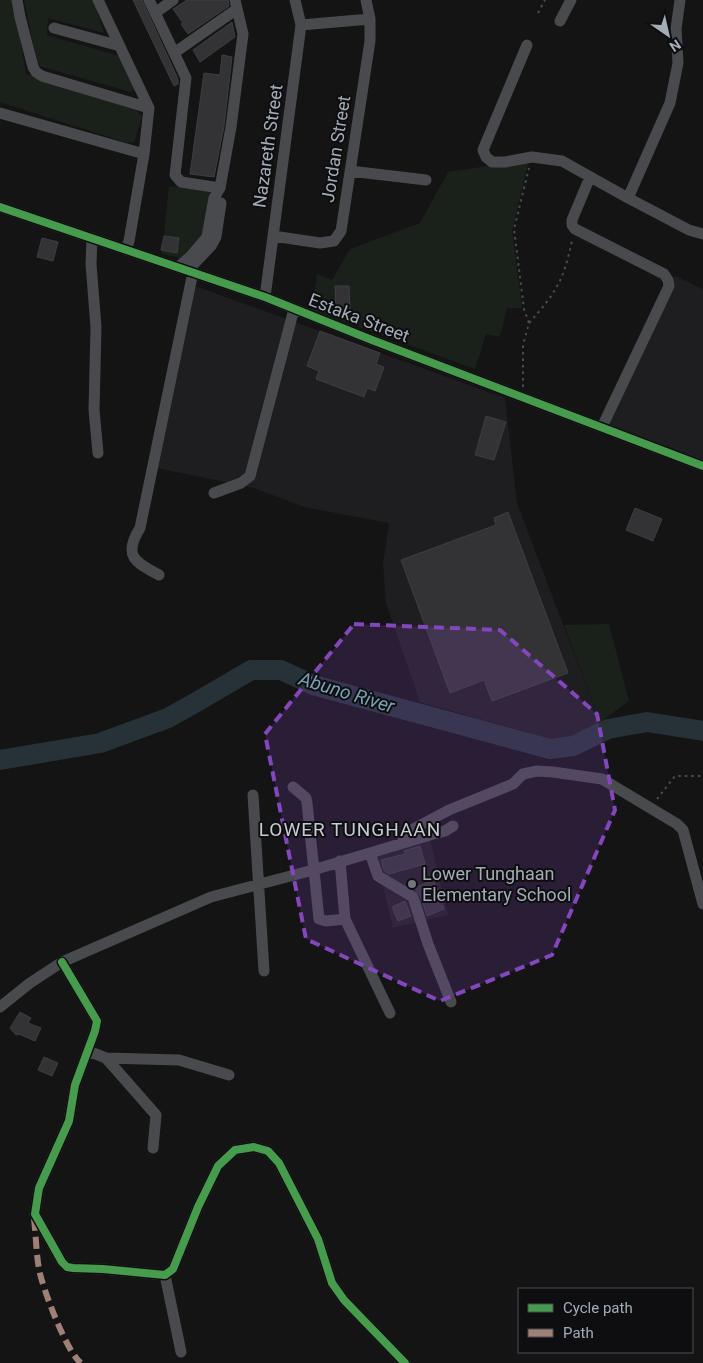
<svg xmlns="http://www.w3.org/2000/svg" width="703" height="1363" viewBox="0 0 703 1363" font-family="Roboto,sans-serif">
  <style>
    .built { fill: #1e1e20 }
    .green { fill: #1a211a }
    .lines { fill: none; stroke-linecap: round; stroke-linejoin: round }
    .river { stroke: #263237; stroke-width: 20 }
    .building { fill: #333335; stroke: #3c3e41 }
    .path { stroke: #494c4f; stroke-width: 2; stroke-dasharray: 2.5 4; stroke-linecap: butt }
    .minor { stroke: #484a4d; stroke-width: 11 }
    .quiet { stroke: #9e8076; stroke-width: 6; stroke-dasharray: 12 6; stroke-linecap: butt }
    .cycleway-casing { stroke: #0e0e10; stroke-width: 11 }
    .cycleway { stroke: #469c4c; stroke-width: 8 }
    .marked { fill: #8346bd; fill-opacity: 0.2; stroke: #8346bd; stroke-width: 4; stroke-dasharray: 10 6; stroke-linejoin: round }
    .poi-dot { fill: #71777e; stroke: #0e0e10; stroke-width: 2 }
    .labels { text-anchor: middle; stroke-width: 4; stroke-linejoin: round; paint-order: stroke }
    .street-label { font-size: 18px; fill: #a3acb7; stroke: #0e0e10 }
    .poi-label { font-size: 18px; fill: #a3acb7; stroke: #0e0e10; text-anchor: start }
    .water-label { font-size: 19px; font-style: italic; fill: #76a2b6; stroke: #0e0e10 }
    .neighbourhood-label { font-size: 19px; letter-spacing: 1px; fill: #c5cbd3; stroke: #0e0e10 }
  </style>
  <rect width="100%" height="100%" fill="#141414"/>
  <path class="built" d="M675 276 703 289V460L607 423Z
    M195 286 505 398 517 503 600 722 576 738 551 739 420 702 386 603 383 564 389 523 304 507 254 488 157 468Z
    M430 839 448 915 393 928 375 853Z"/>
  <path class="green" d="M0 0H14L26 74 136 110 142 117 134 142 127 143 0 102Z
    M24 0H93L104 33 48 18 47 35 119 56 135 89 131 92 39 66 36 59Z
    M529 160 512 230 522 308H507L500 337 486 334 475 369 312 310 317 274 332 280 350 249 420 223 448 172Z
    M169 186 210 190 204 236 181 258 162 254Z
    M609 624 629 701 600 722 564 625Z"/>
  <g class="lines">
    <path class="river" d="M0 760 100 743 168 718 200 700 251 670H281L313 685 550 749 573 746 608 729 647 722 703 731"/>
  </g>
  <path class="building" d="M133 0H142L178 79V84L174 86Z
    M187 0H228L229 6 188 34 181 24 183 23 173 9Z
    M232 22 235 37 200 62 193 50Z
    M222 55 232 57 224 126 214 177 190 174 204 73 220 75Z
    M164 236 179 238 177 253 161 250Z
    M42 238 58 242 53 261 37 257Z
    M335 286H349L350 309 336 310Z
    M320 331 380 353 376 364 384 367 375 391 367 388 364 397 316 379 319 371 307 366Z
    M486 416 506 422 494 460 475 455Z
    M635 508 662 519 653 541 626 530Z
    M508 512 568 673 492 701 484 680 450 693 401 560 496 525 494 518Z
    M420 846 425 864 389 874 384 871 381 860 405 854 404 851Z
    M434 880 444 909 427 916 420 895 414 888Z
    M405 901 411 916 398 921 392 907Z
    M20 1012 31 1018 28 1023 41 1028 35 1041 19 1034 16 1035 10 1028Z
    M44 1057 58 1063 52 1076 38 1070Z"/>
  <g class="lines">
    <path class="path" d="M538 13 545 0
      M529 323C556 293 564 280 572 240
      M523 387V345L529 323 524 309 514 229 529 168
      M657 799 675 776H703"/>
    <path class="minor" d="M17 0 20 17 33 67 36 72 42 76 149 108
      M98 0 149 108 144 154 129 241 126 250
      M149 0 186 78 175 175 181 182 220 188
      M155 13 173 0
      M560 21 571 0
      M301 25 370 19
      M54 28 120 46
      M527 45 483 150 486 157 492 162H505L532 157 562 161 628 198 689 230 703 234
      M174 53 237 9
      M0 113 144 154
      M350 171 426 180
      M590 177 572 220V225L575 229 664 274 668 280 669 286 602 427
      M628 198 670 103 678 63 676 29 680 0
      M0 207 265 297 372 340 703 466
      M273 236 320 243 334 241 341 231 370 41V19L366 0
      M92 238 91 264 96 327 94 410 98 453
      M178 267 190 257 207 237 214 198 220 188 231 127 243 34 235 0
      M189 269 211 246 216 237 221 203
      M265 297 301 25 295 0
      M214 493 241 483 250 476 294 309
      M159 575C134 562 123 555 140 528L193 272
      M293 787 306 798 307 803 319 919 326 921 345 919
      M253 795 264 971
      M403 843V837L415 828 449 810 513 784 523 774 537 771 553 772 602 779 677 824 683 830 703 904
      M370 853 378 876 413 897 428 944 451 1002
      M340 861 345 919 390 1013
      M62 962 97 1021 95 1031 75 1085 69 1121 39 1188 35 1214 62 1262 67 1267 73 1268 103 1269 165 1275 173 1269 198 1207 218 1166 235 1150 254 1147 268 1151 279 1163 318 1239 332 1283 344 1300 405 1363
      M0 1007 30 983 62 962 211 897 313 870 430 835 445 831 453 826
      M88 1051 106 1058 179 1060 229 1075
      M106 1058 156 1115 153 1148
      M165 1275 181 1352"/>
    <path class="quiet" d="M34 1219C36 1235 36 1252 39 1269 42 1287 67 1353 81 1363"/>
    <g class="cycleway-casing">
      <path id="cycleway" d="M0 207 265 297 372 340 703 466
        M62 962 97 1021 95 1031 75 1085 69 1121 39 1188 35 1214 62 1262 67 1267 73 1268 103 1269 165 1275 173 1269 198 1207 218 1166 235 1150 254 1147 268 1151 279 1163 318 1239 332 1283 344 1300 405 1363"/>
    </g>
    <use href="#cycleway" class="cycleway"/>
  </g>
  <path class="marked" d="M354 624 500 630 597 714 615 810 552 955 440 1001 306 939 265 734Z"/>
  <circle class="poi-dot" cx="412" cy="884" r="5"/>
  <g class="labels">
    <g class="street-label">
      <text transform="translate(268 146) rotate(-82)" y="6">Nazareth Street</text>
      <text transform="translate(336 149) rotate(-81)" y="6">Jordan Street</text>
      <text transform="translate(359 318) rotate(21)" y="6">Estaka Street</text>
    </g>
    <g class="poi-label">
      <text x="422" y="880">Lower Tunghaan<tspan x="422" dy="21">Elementary School</tspan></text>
    </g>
    <g class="water-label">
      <text transform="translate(347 692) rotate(17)" y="7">Abuno River</text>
    </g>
    <g class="neighbourhood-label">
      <text x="350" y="836">LOWER TUNGHAAN</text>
    </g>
  </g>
  <rect x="518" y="1288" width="175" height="65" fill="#0e0e10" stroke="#4a4d53"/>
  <rect x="528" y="1304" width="25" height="8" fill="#469c4c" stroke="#4a4d53"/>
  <text x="563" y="1313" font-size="15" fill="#a3acb7">Cycle path</text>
  <rect x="528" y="1329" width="25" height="8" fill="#9e8076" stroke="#4a4d53"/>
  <text x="563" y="1338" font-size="15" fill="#a3acb7">Path</text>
  <g transform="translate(668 35) rotate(146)" stroke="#0e0e10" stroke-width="4" paint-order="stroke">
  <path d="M0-4L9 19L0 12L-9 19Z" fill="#a3acb7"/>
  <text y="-8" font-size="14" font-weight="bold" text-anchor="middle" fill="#a3acb7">N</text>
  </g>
</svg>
